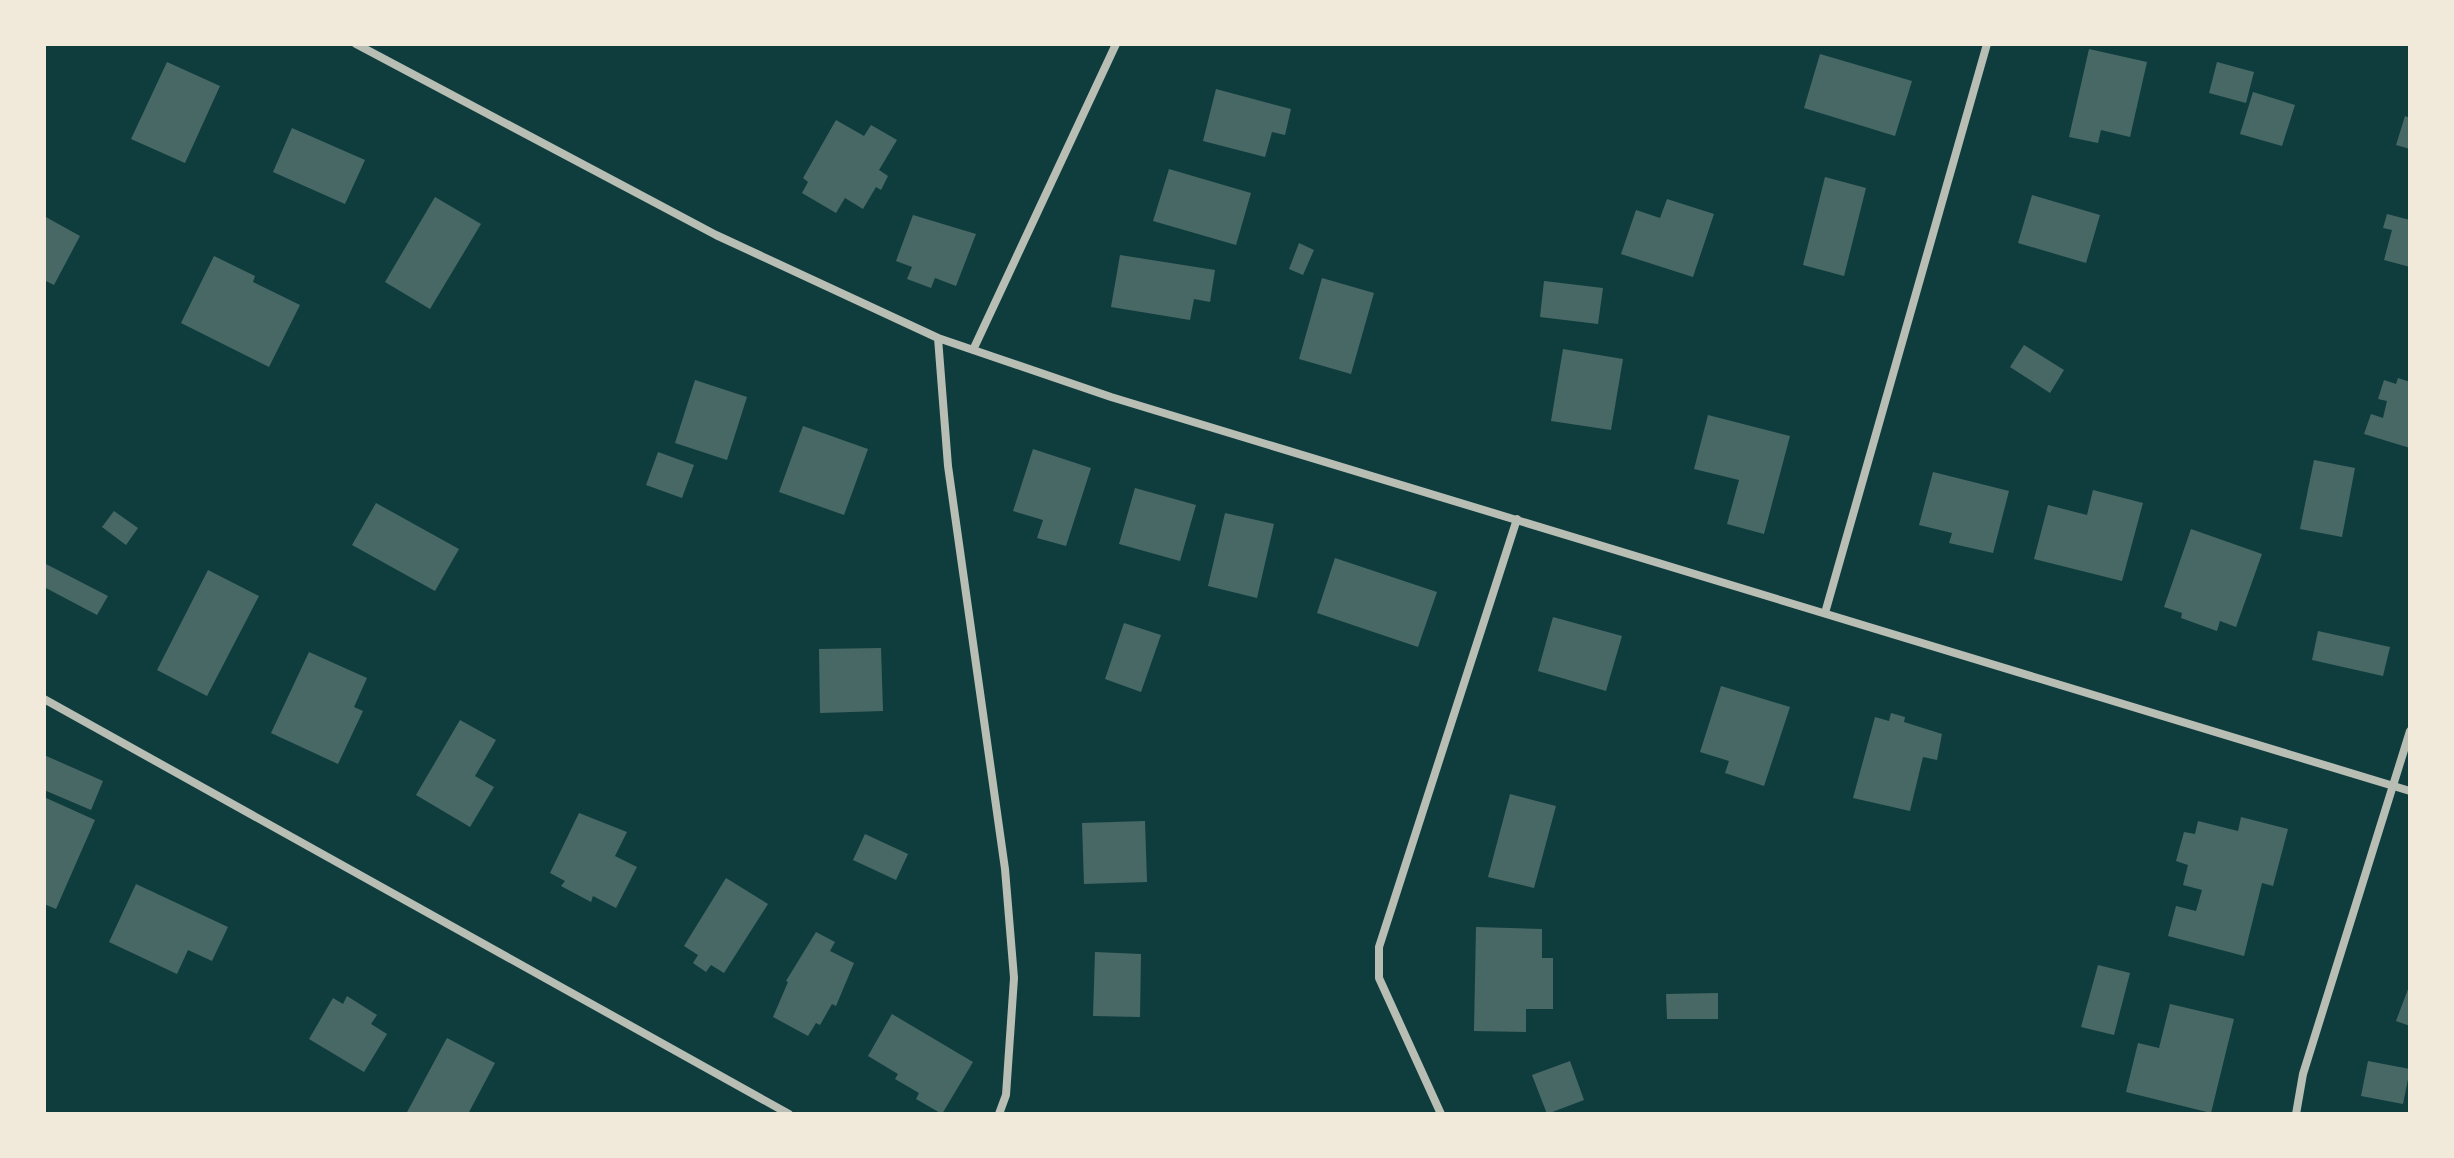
<svg xmlns="http://www.w3.org/2000/svg" width="2454" height="1158" viewBox="0 0 2454 1158" font-family="Signika,sans-serif">
  <style>
    .building { fill: #486865 }
    .lines { fill: none; stroke-linecap: round; stroke-linejoin: round }
    .minor { stroke: #b8beb3; stroke-width: 8 }
  </style>
  <rect width="100%" height="100%" fill="#0f3d3e"/>
  <path class="building" d="M2089 49 2147 62 2130 137 2101 130 2098 143 2069 137Z
    M1820 54 1912 81 1895 136 1804 108Z
    M167 62 220 86 185 163 131 139Z
    M2217 62 2254 72 2246 103 2209 93Z
    M1216 89 1291 109 1285 135 1272 132 1265 157 1203 141Z
    M2253 92 2295 105 2282 146 2240 134Z
    M2405 116 2410 118V149L2396 145Z
    M836 120 864 136 871 125 897 140 879 170 888 176 881 190 876 187 863 209 845 198 836 213 802 193 808 182 803 178Z
    M292 128 365 160 345 204 273 172Z
    M1169 169 1251 193 1236 245 1153 221Z
    M1825 177 1866 188 1844 276 1803 265Z
    M2032 195 2100 215 2086 263 2018 243Z
    M435 197 481 224 430 309 385 282Z
    M1667 199 1714 214 1693 277 1621 254 1636 210 1660 218Z
    M2387 214 2410 220V267L2384 260 2392 230 2383 228Z
    M913 215 976 234 956 286 935 278 931 288 907 279 912 267 896 261Z
    M44 216 80 236 54 285 44 280Z
    M1299 243 1314 250 1303 275 1289 269Z
    M1120 255 1215 270 1210 302 1194 299 1190 320 1111 307Z
    M214 256 255 276 253 282 300 305 269 367 181 323Z
    M1322 278 1374 293 1351 374 1299 359Z
    M1544 281 1603 288 1598 324 1540 317Z
    M2024 345 2064 370 2050 393 2010 367Z
    M1563 349 1623 359 1611 430 1551 421Z
    M2398 378 2410 382V448L2364 434 2371 414 2383 418 2387 401 2378 399 2384 380 2396 384Z
    M695 380 747 397 727 460 675 443Z
    M1708 415 1790 436 1764 534 1727 524 1739 480 1694 469Z
    M803 426 868 449 844 515 779 492Z
    M1033 449 1091 468 1066 546 1037 538 1043 520 1013 511Z
    M658 452 694 465 682 498 646 485Z
    M2314 460 2355 468 2342 537 2300 529Z
    M1933 472 2009 491 1993 553 1949 543 1952 533 1919 525Z
    M1135 488 1196 505 1180 561 1119 544Z
    M2093 490 2143 503 2122 581 2034 559 2048 505 2087 515Z
    M376 503 459 549 435 591 352 545Z
    M114 511 138 528 126 545 102 527Z
    M1225 513 1274 524 1257 598 1208 586Z
    M2191 529 2262 554 2236 627 2220 621 2217 631 2181 618 2182 613 2164 607Z
    M1335 558 1437 592 1418 647 1317 613Z
    M44 563 108 596 97 615 44 587Z
    M208 570 259 596 207 696 157 670Z
    M1553 617 1622 636 1606 691 1538 671Z
    M1124 623 1161 635 1141 692 1105 679Z
    M2318 631 2390 647 2383 676 2312 660Z
    M881 648 883 711 820 713 819 649Z
    M309 652 367 678 354 707 363 711 338 764 271 733Z
    M1721 686 1790 707 1764 786 1725 773 1729 761 1700 752Z
    M1891 713 1905 717 1904 722 1942 734 1937 760 1923 757 1910 811 1853 798 1875 717 1889 721Z
    M460 720 496 740 475 776 494 787 470 827 416 795Z
    M44 755 103 781 91 810 44 790Z
    M1510 794 1556 806 1534 888 1488 877Z
    M44 797 95 820 56 909 44 904Z
    M579 813 627 832 615 856 637 867 616 908 593 896 591 902 561 886 565 881 550 873Z
    M2241 817 2288 829 2273 886 2262 883 2244 956 2168 936 2176 906 2196 911 2202 890 2183 885 2188 865 2176 861 2184 832 2195 834 2198 821 2238 831Z
    M1145 821 1147 882 1084 884 1082 823Z
    M865 834 908 854 896 880 853 860Z
    M726 878 768 904 724 973 711 965 706 972 693 963 698 955 684 946Z
    M136 884 228 927 212 961 188 950 177 974 109 942Z
    M1476 927 1542 929V958H1553V1009H1526V1032L1474 1031Z
    M816 932 835 942 830 951 854 963 836 1006 832 1004 820 1025 816 1023 808 1036 773 1017 788 982 786 981Z
    M1095 952 1141 954 1140 1017 1093 1016Z
    M2098 965 2130 973 2114 1035 2081 1027Z
    M2410 984V1026L2396 1021Z
    M1718 993V1019H1667L1666 994Z
    M347 996 377 1015 371 1024 387 1034 364 1072 309 1039 333 998 343 1004Z
    M2170 1004 2234 1019 2211 1113 2126 1092 2138 1043 2159 1048Z
    M892 1014 973 1062 942 1114 916 1099 919 1093 895 1079 898 1074 868 1056Z
    M447 1038 495 1063 468 1114H406Z
    M1570 1061 1584 1100 1547 1114 1532 1075Z
    M2368 1061 2410 1069 2403 1104 2361 1096Z"/>
  <g class="lines">
    <path class="minor" d="M356 44 716 235 938 338 1111 397 2410 791
      M938 338 948 466 1005 869 1014 978 1006 1095 999 1114
      M973 350 1116 44
      M1825 613 1987 44
      M44 699 789 1114
      M1441 1114 1379 978V947L1517 519
      M2296 1114 2303 1074 2410 731"/>
  </g>
  <rect width="2454" height="1158" fill="none" stroke="#f1e9da" stroke-width="92"/>
</svg>
